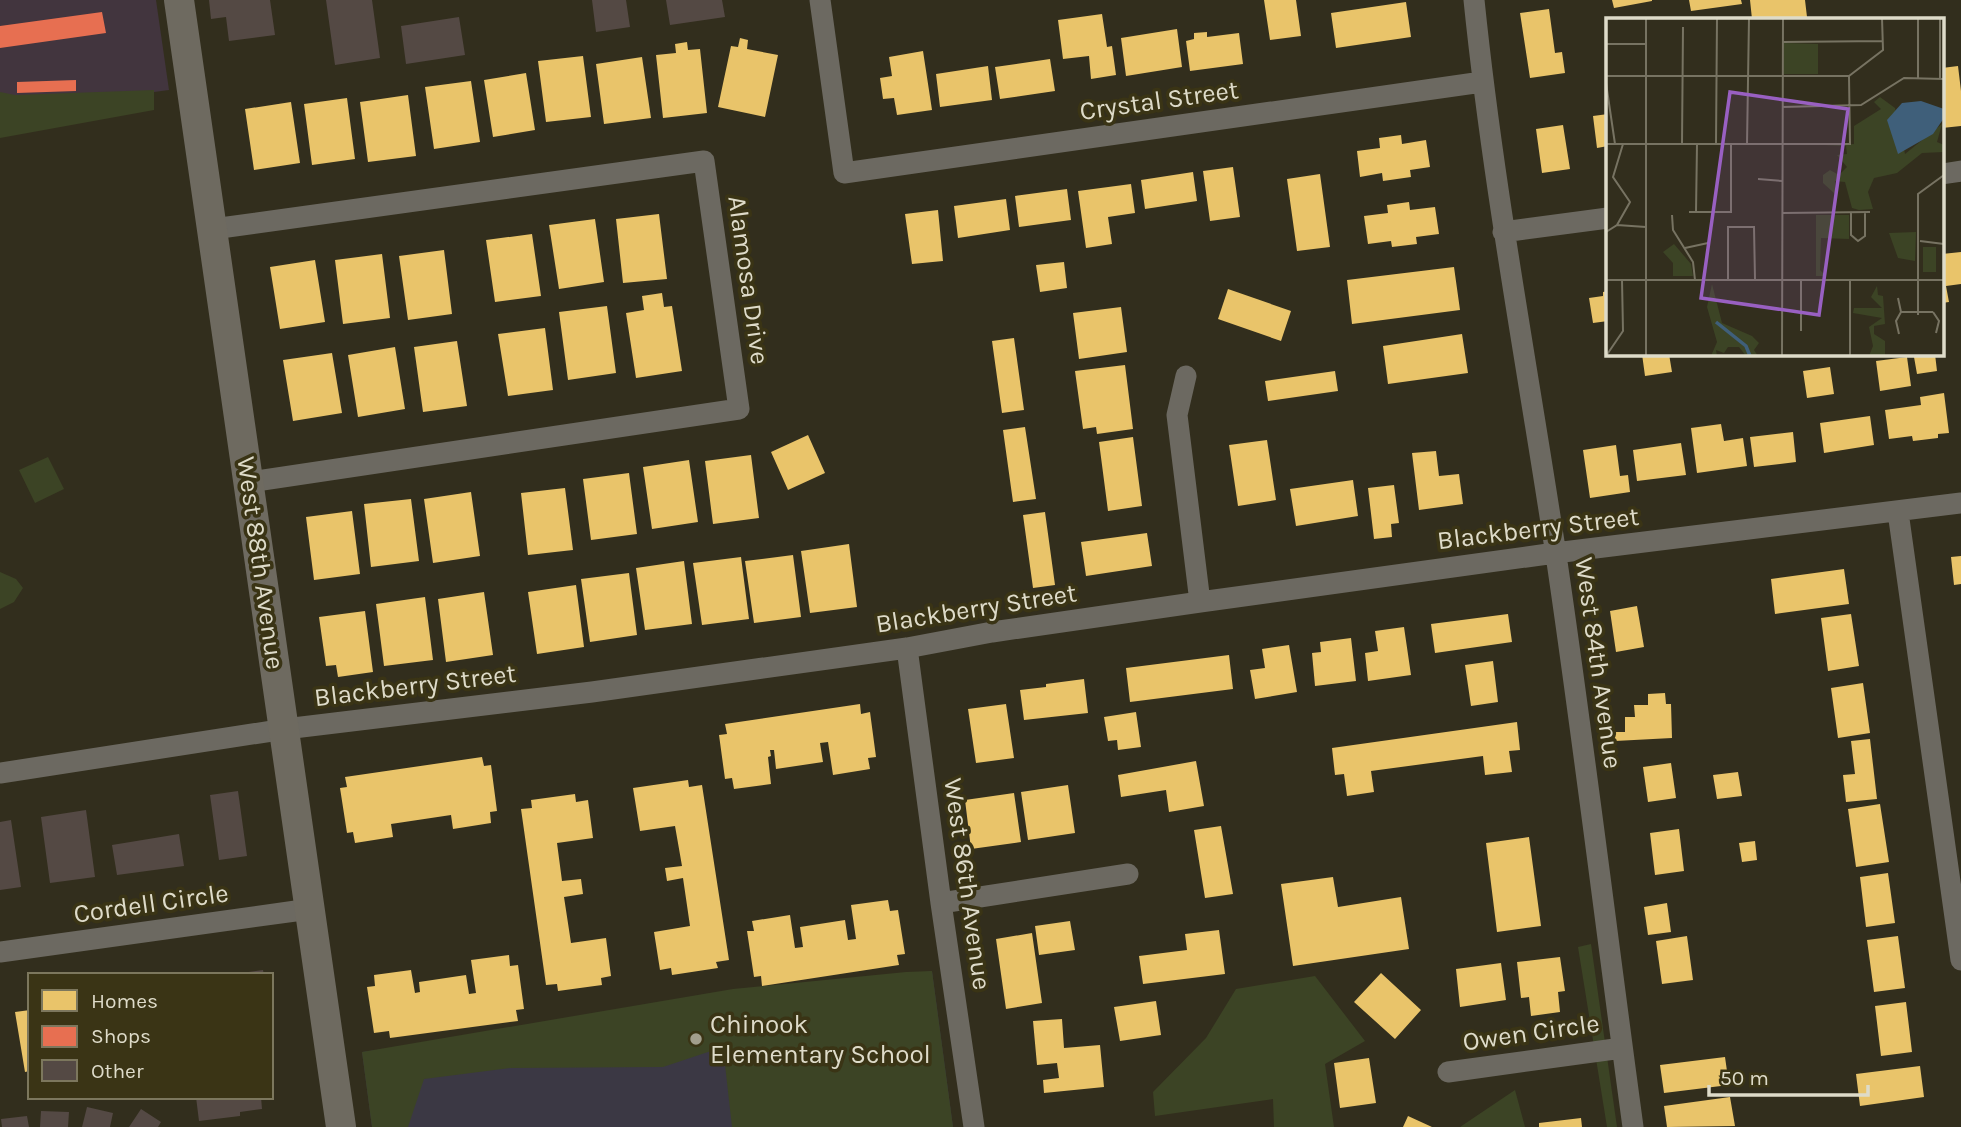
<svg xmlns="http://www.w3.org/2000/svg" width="1961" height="1127" viewBox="0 0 1961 1127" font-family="Karla,sans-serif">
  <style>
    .commercial { fill: #42353e }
    .education { fill: #3b3844 }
    .green { fill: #3c4425 }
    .homes { fill: #e9c46a }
    .shops { fill: #e76f51 }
    .building { fill: #544944 }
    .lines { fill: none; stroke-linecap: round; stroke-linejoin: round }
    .street { stroke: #6c6961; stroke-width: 21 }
    .secondary { stroke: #6e6a60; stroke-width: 30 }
    .poi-dot { fill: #a29e8d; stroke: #3a3415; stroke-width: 2.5 }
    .labels { text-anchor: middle; stroke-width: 7; stroke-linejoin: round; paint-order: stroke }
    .street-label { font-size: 26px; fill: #dedbc9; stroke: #3a3415 }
    .poi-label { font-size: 26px; fill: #dedbc9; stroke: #3a3415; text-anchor: start }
    .inset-river { fill: none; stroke: #3f5f7a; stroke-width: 3.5 }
    .inset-road { fill: none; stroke: #777362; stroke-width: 2 }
    .view { fill: #9960c2; fill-opacity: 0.15; stroke: #9960c2; stroke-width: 3.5 }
    .inset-edge { fill: none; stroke: #dedbc9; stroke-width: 3.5 }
  </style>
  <rect width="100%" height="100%" fill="#322e1d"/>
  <path class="commercial" d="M0 0H156L169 90 42 107 0 95Z"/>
  <path class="education" d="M932 971 953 1127H372L362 1052Z"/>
  <path class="green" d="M154 90V110L0 138V92L15 95Z
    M48 457 64 489 35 503 19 470Z
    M0 572 16 579 23 588 14 602 0 609Z
    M1591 944 1617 1127H1607L1578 947Z
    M932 971 953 1127H732L723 1047 663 1067 510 1068 424 1079 408 1127H372L362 1052 733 989 906 972Z
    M1315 976 1365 1041 1325 1064 1334 1127H1274L1273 1099 1155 1116 1153 1092 1206 1038 1236 989Z
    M1515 1090 1525 1127H1460Z"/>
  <path class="homes" d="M1264 0H1296L1301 36 1270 40Z
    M1612 0H1652V1L1614 8Z
    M1689 0H1741L1742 4 1691 11Z
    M1750 0H1805L1807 17 1752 19Z
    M1406 2 1411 37 1336 48 1331 13Z
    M1549 9 1555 53 1562 52 1565 73 1530 78 1520 13Z
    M1102 14 1107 47 1112 46 1116 75 1091 79 1089 56 1063 59 1058 20Z
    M1177 29 1182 67 1126 76 1121 38Z
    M1207 32V37L1239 33 1243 64 1190 71 1186 41 1194 39V33Z
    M740 38 748 40 747 49 778 55 765 117 718 107 731 46 738 47Z
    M687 42 688 50 700 49 707 113 663 118 656 55 676 53 675 44Z
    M923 51 932 110 897 115 894 98 883 99 880 78 892 76 889 57Z
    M583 56 591 117 546 122 538 61Z
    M642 57 651 118 604 124 596 64Z
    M1050 59 1055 91 1000 99 995 67Z
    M988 66 992 100 940 107 936 74Z
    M1958 66 1961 91V126L1942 128V68Z
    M526 73 535 130 493 137 484 80Z
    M471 81 480 142 434 149 425 87Z
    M408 95 416 156 368 162 360 102Z
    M347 98 355 159 312 165 304 104Z
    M291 102 300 163 254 170 245 109Z
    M1608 114V146L1597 148 1593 116Z
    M1563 125 1570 169 1542 173 1536 129Z
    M1401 135 1402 144 1426 140 1430 167 1410 170 1411 177 1383 181 1382 173 1360 177 1357 151 1380 148 1379 138Z
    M1233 167 1240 217 1210 221 1203 171Z
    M1193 172 1197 201 1145 209 1141 180Z
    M1320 174 1330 247 1297 251 1287 179Z
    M1131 184 1135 213 1108 217 1112 244 1086 248 1078 191Z
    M1067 189 1071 220 1019 227 1015 196Z
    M1006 199 1010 230 958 238 954 206Z
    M1409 202 1410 210 1435 207 1439 234 1416 237 1417 244 1392 247 1391 241 1368 244 1364 216 1388 213 1387 205Z
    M938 210 943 261 912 264 905 214Z
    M659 214 667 279 623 283 616 219Z
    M595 219 604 282 559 289 549 225Z
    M532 234 541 296 495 302 486 240Z
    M444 250 452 314 408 320 399 256Z
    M1961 252V284L1946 286 1949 302 1942 303V254Z
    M382 254 390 318 343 324 335 260Z
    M315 260 325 322 280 329 270 267Z
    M1064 262 1067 288 1040 292 1036 265Z
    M1454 267 1460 310 1352 324 1347 280Z
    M1228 289 1291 311 1281 341 1218 319Z
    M1608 291V321L1593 323 1589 298 1603 296V292Z
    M662 293 664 307 672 306 682 371 636 378 626 313 644 310 642 296Z
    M607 306 616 373 568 380 559 312Z
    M1121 307 1127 352 1079 359 1073 313Z
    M545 328 553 390 508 396 498 334Z
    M1462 334 1468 373 1388 384 1383 346Z
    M1014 338 1024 410 1002 413 992 341Z
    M457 341 467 406 423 412 414 347Z
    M395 347 405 409 358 417 348 355Z
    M332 353 342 413 293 421 283 360Z
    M1642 354H1669L1672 372 1645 376Z
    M1935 354 1937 371 1917 374 1914 357Z
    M1907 357 1911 386 1880 391 1876 361Z
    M1125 365 1133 429 1097 434 1096 427 1083 429 1075 371Z
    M1830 367 1834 394 1807 398 1803 371Z
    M1335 371 1338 391 1268 401 1265 381Z
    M1944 393 1949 433 1938 434V438L1913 441 1912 436 1889 439 1885 410 1921 405 1920 397Z
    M1870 416 1874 445 1824 453 1820 423Z
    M1721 424 1724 441 1743 438 1747 466 1697 473 1691 428Z
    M1025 427 1036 499 1013 502 1003 430Z
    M1793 432 1796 462 1754 467 1750 437Z
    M808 435 825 473 788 490 771 452Z
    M1133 437 1142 506 1108 511 1099 442Z
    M1267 440 1276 500 1238 506 1229 445Z
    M1681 443 1686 475 1637 481 1633 450Z
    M1616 445 1620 476 1628 475 1630 492 1590 498 1583 450Z
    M1436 451 1439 476 1459 474 1463 504 1419 510 1412 453Z
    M751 455 759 518 713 524 705 461Z
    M689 460 698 522 652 529 643 467Z
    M629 473 637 534 591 540 583 479Z
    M1353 480 1358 516 1296 526 1290 489Z
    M1394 485 1399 523 1391 524 1392 537 1374 539 1368 488Z
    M565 488 573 550 528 555 521 493Z
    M471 492 480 556 433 563 424 499Z
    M411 499 419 561 371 567 364 504Z
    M352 511 360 574 314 580 306 517Z
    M1045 512 1055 585 1033 588 1023 515Z
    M1147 533 1152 566 1086 576 1081 542Z
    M849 544 857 607 810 613 801 551Z
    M793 555 801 617 754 623 745 561Z
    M1961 556V584L1954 585 1951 557Z
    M741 557 749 619 702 625 693 563Z
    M684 561 692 624 645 630 636 568Z
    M1844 569 1849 604 1775 614 1771 579Z
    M629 573 637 635 590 642 581 579Z
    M576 585 584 647 537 654 528 592Z
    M484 592 493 655 446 662 438 599Z
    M425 597 433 660 384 666 376 604Z
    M1637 606 1644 647 1616 652 1610 611Z
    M365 611 373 672 338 677 336 665 326 666 319 617Z
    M1508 614 1512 642 1435 653 1431 624Z
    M1851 614 1859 666 1828 671 1821 618Z
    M1404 627 1411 675 1368 681 1365 653 1378 651 1375 631Z
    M1351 638 1356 681 1315 686 1312 653 1321 652 1320 642Z
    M1289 645 1297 692 1255 699 1250 670 1265 668 1262 649Z
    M1229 655 1233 689 1130 702 1126 668Z
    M1493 661 1498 702 1471 706 1465 665Z
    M1084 679 1088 713 1024 720 1020 690 1046 687V684Z
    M1863 683 1870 733 1838 738 1831 688Z
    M1665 693 1666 704H1671L1672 738 1615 741 1614 732H1625V717H1635L1634 705H1648V694Z
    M860 704 861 714 870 712 876 757 868 758 870 769 833 775 828 742 820 743 823 762 776 769 774 750H770L771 756 768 757 771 784 734 789 732 778 725 779 719 735 727 734 725 724Z
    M1006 704 1014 758 976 763 968 709Z
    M1136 712 1141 747 1118 750 1117 740 1108 741 1104 717Z
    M1517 722 1520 750 1509 751 1512 772 1485 775 1483 756 1371 771 1374 792 1347 796 1344 774 1335 775 1332 748Z
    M1870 739 1877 799 1846 802 1843 775 1855 774 1851 741Z
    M482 757 484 766 491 765 497 811 490 812 491 823 453 829 451 815 391 824 393 837 355 843 353 832 347 833 340 788 347 787 345 777Z
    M1196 761 1204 806 1169 812 1166 790 1121 797 1118 775Z
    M1671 763 1676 798 1648 802 1643 767Z
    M1738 772 1742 796 1717 799 1713 775Z
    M688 780 689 787 702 785 729 960 716 962 718 968 672 975 671 968 660 970 654 932 690 926 683 878 667 881 665 868 682 866 675 826 640 831 633 788Z
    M1068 785 1075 833 1028 840 1021 792Z
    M1014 793 1021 842 971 849 965 800Z
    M575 794 576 802 588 800 593 838 557 843 562 881 581 879 583 894 564 897 571 943 606 938 611 976 601 978 602 985 558 991 557 984 546 985 521 809 532 808 531 800Z
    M1880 804 1889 862 1856 867 1848 809Z
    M1221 826 1233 894 1205 898 1194 830Z
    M1679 829 1684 871 1655 875 1650 833Z
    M1529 837 1541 926 1497 932 1486 843Z
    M1755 841 1757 860 1742 862 1739 843Z
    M1888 873 1895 923 1866 927 1860 877Z
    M1333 877 1338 907 1401 897 1409 949 1293 966 1281 884Z
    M888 900 890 911 898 910 905 954 897 955 899 965 762 986 761 976 754 977 747 931H754L752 921 790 915 795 948 803 947 800 927 845 920 848 940 856 939 851 905Z
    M1667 903 1671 932 1648 935 1644 907Z
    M1070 921 1075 950 1039 955 1035 926Z
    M1219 930 1225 974 1143 984 1139 956 1187 950 1185 934Z
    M1032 933 1042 1003 1006 1009 996 939Z
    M1687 936 1693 980 1662 984 1656 941Z
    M1898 936 1905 988 1874 992 1867 940Z
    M509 955 510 966 518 965 524 1009 516 1010 518 1021 390 1038 389 1031 374 1033 367 987 375 986 374 975 411 970 415 993 420 992 419 982 466 975 469 994 476 993 471 960Z
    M1560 957 1565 991 1558 992 1560 1012 1531 1016 1529 997 1521 998 1517 962Z
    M1501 963 1506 1000 1460 1007 1456 969Z
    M1381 973 1421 1010 1395 1039 1354 1002Z
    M1156 1001 1161 1035 1120 1041 1114 1007Z
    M1906 1002 1912 1052 1881 1056 1875 1006Z
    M30 1010V1071L25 1072 15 1012Z
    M1062 1019 1064 1048 1100 1045 1104 1087 1044 1093 1043 1080 1059 1078 1057 1063 1037 1065 1033 1021Z
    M1725 1057 1729 1085 1664 1093 1660 1065Z
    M1369 1058 1376 1103 1340 1108 1334 1063Z
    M1920 1066 1924 1097 1860 1106 1856 1074Z
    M1730 1097 1735 1126 1667 1127 1664 1106Z
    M1408 1116 1432 1127H1403Z
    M1581 1118 1582 1127H1539V1123Z"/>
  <path class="shops" d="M102 12 106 33 0 48V26Z
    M76 80V91L17 93V82Z"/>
  <path class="building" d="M209 0H270L275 35 229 41 226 17 211 19Z
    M326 0H372L380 58 335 65Z
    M592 0H626L630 27 596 32Z
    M666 0H722L725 17 670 25Z
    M459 17 465 55 406 64 401 26Z
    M238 791 247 856 219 860 210 795Z
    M86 810 95 877 50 883 41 817Z
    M11 820 21 887 0 890V822Z
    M179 834 184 866 117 875 112 845Z
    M263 970 264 975H241V973Z
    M196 1097H261L262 1109 240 1112V1116L199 1121Z
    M87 1107 113 1113 110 1127H82Z
    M141 1109 161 1122 158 1127H129Z
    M41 1111 69 1112 68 1127H40Z
    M27 1116 29 1127H2L1 1119Z"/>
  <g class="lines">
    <path class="street" d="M820 0 844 173 1482 82
      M1474 0C1493 186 1528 370 1556 555 1584 745 1607 936 1633 1127
      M1942 174 1961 171
      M213 229 704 161 739 409 250 482
      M1503 232 1608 218
      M1186 376 1177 415 1200 602
      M1898 512 1961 960
      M907 648 941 903 974 1127
      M0 773 285 729 592 692 907 648 992 632 1200 602 1555 553 1961 503
      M941 903 1128 874
      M0 952 310 909
      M1448 1072 1622 1048"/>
    <path class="secondary" d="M179 0 341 1127"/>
  </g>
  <circle class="poi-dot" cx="696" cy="1039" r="7"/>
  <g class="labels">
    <g class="street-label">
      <text transform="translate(1159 100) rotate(-8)" y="9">Crystal Street</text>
      <text transform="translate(749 280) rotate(82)" y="9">Alamosa Drive</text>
      <text transform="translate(1538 528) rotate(-7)" y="9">Blackberry Street</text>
      <text transform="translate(261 563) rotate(82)" y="9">West 88th Avenue</text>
      <text transform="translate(976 608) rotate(-9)" y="9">Blackberry Street</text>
      <text transform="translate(1599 663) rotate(82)" y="9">West 84th Avenue</text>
      <text transform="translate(415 685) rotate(-7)" y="9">Blackberry Street</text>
      <text transform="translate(968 884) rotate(82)" y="9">West 86th Avenue</text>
      <text transform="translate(151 903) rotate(-8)" y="9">Cordell Circle</text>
      <text transform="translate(1531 1032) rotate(-8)" y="9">Owen Circle</text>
    </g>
    <g class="poi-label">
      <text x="710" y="1033">Chinook<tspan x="710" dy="30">Elementary School</tspan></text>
    </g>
  </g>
  <g transform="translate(1606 18)">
    <rect width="338" height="338" fill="#322e1d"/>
    <path d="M178 25 212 26V56H177ZM274 79 289 90 299 136 336 106 331 124 338 127V134L316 135 291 155 268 160 262 174 267 191 253 192 246 190 239 164 229 163V176L217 165V157L224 152 233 157 241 149 231 137 241 136 240 128 217 127 248 126V108L275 91 268 84ZM210 197H243V221L215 220 214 252 220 258H210ZM310 214 309 243 292 240 283 215ZM68 226 85 246 87 258H67V245L57 234ZM317 229H330V254H317ZM106 266 116 305 146 318 153 325 148 332 152 338H140L133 329H122L118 335 110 332 111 338H105L111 324 101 289ZM271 268 272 277 277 278 279 306 268 308V316L279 323V338H263L267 328 263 309 276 300 247 295 248 290H276L265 279Z" fill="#3c4425"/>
    <path d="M315 83 338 91V100L327 116 292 136 281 102 296 85Z" fill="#3f5f7a"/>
    <path class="inset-river" d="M110 304 140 328 144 338"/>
    <path class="inset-road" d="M312 0V60M334 0V61M177 24 277 23M0 26H40M0 58H243M243 58 277 32 276 0M0 65 9 126M176 89 255 87 298 60 338 61M110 125 111 0M0 126H244L243 58M76 126 77 9M141 126 143 0M152 161 176 163M83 194H125V126M90 194 91 126M176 195 264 194M245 195V217L252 223 259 218V194M66 197 67 212 87 244 89 262M11 207 40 209M0 214 11 207 24 184 7 159 17 126M314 223 338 226M79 230 102 225M244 261V338M0 262H338M122 262V209H148L149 261M292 280 295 294H327M327 294 333 303 330 315M312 297V176L338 157M195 313V261M293 316 290 303 295 294M0 338 17 313 16 262M40 338V0M176 338 177 0"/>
    <path class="view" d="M124 74 242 91 213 297 95 280Z"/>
    <rect width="338" height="338" class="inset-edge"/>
  </g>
  <rect x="28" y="973" width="245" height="126" fill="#3a3415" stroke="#7c775d" stroke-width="2"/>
  <rect x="42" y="990" width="35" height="21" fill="#e9c46a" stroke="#7c775d" stroke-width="2"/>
  <text x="91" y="1008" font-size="21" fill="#dedbc9">Homes</text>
  <rect x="42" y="1026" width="35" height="21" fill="#e76f51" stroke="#7c775d" stroke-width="2"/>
  <text x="91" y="1043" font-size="21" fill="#dedbc9">Shops</text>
  <rect x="42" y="1060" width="35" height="21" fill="#544944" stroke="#7c775d" stroke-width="2"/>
  <text x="91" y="1078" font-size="21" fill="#dedbc9">Other</text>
  <path d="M1709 1085v10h159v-10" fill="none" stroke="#dedbc9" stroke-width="3.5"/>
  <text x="1720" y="1085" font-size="21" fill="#dedbc9" stroke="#3a3415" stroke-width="5" paint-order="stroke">50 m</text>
</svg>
